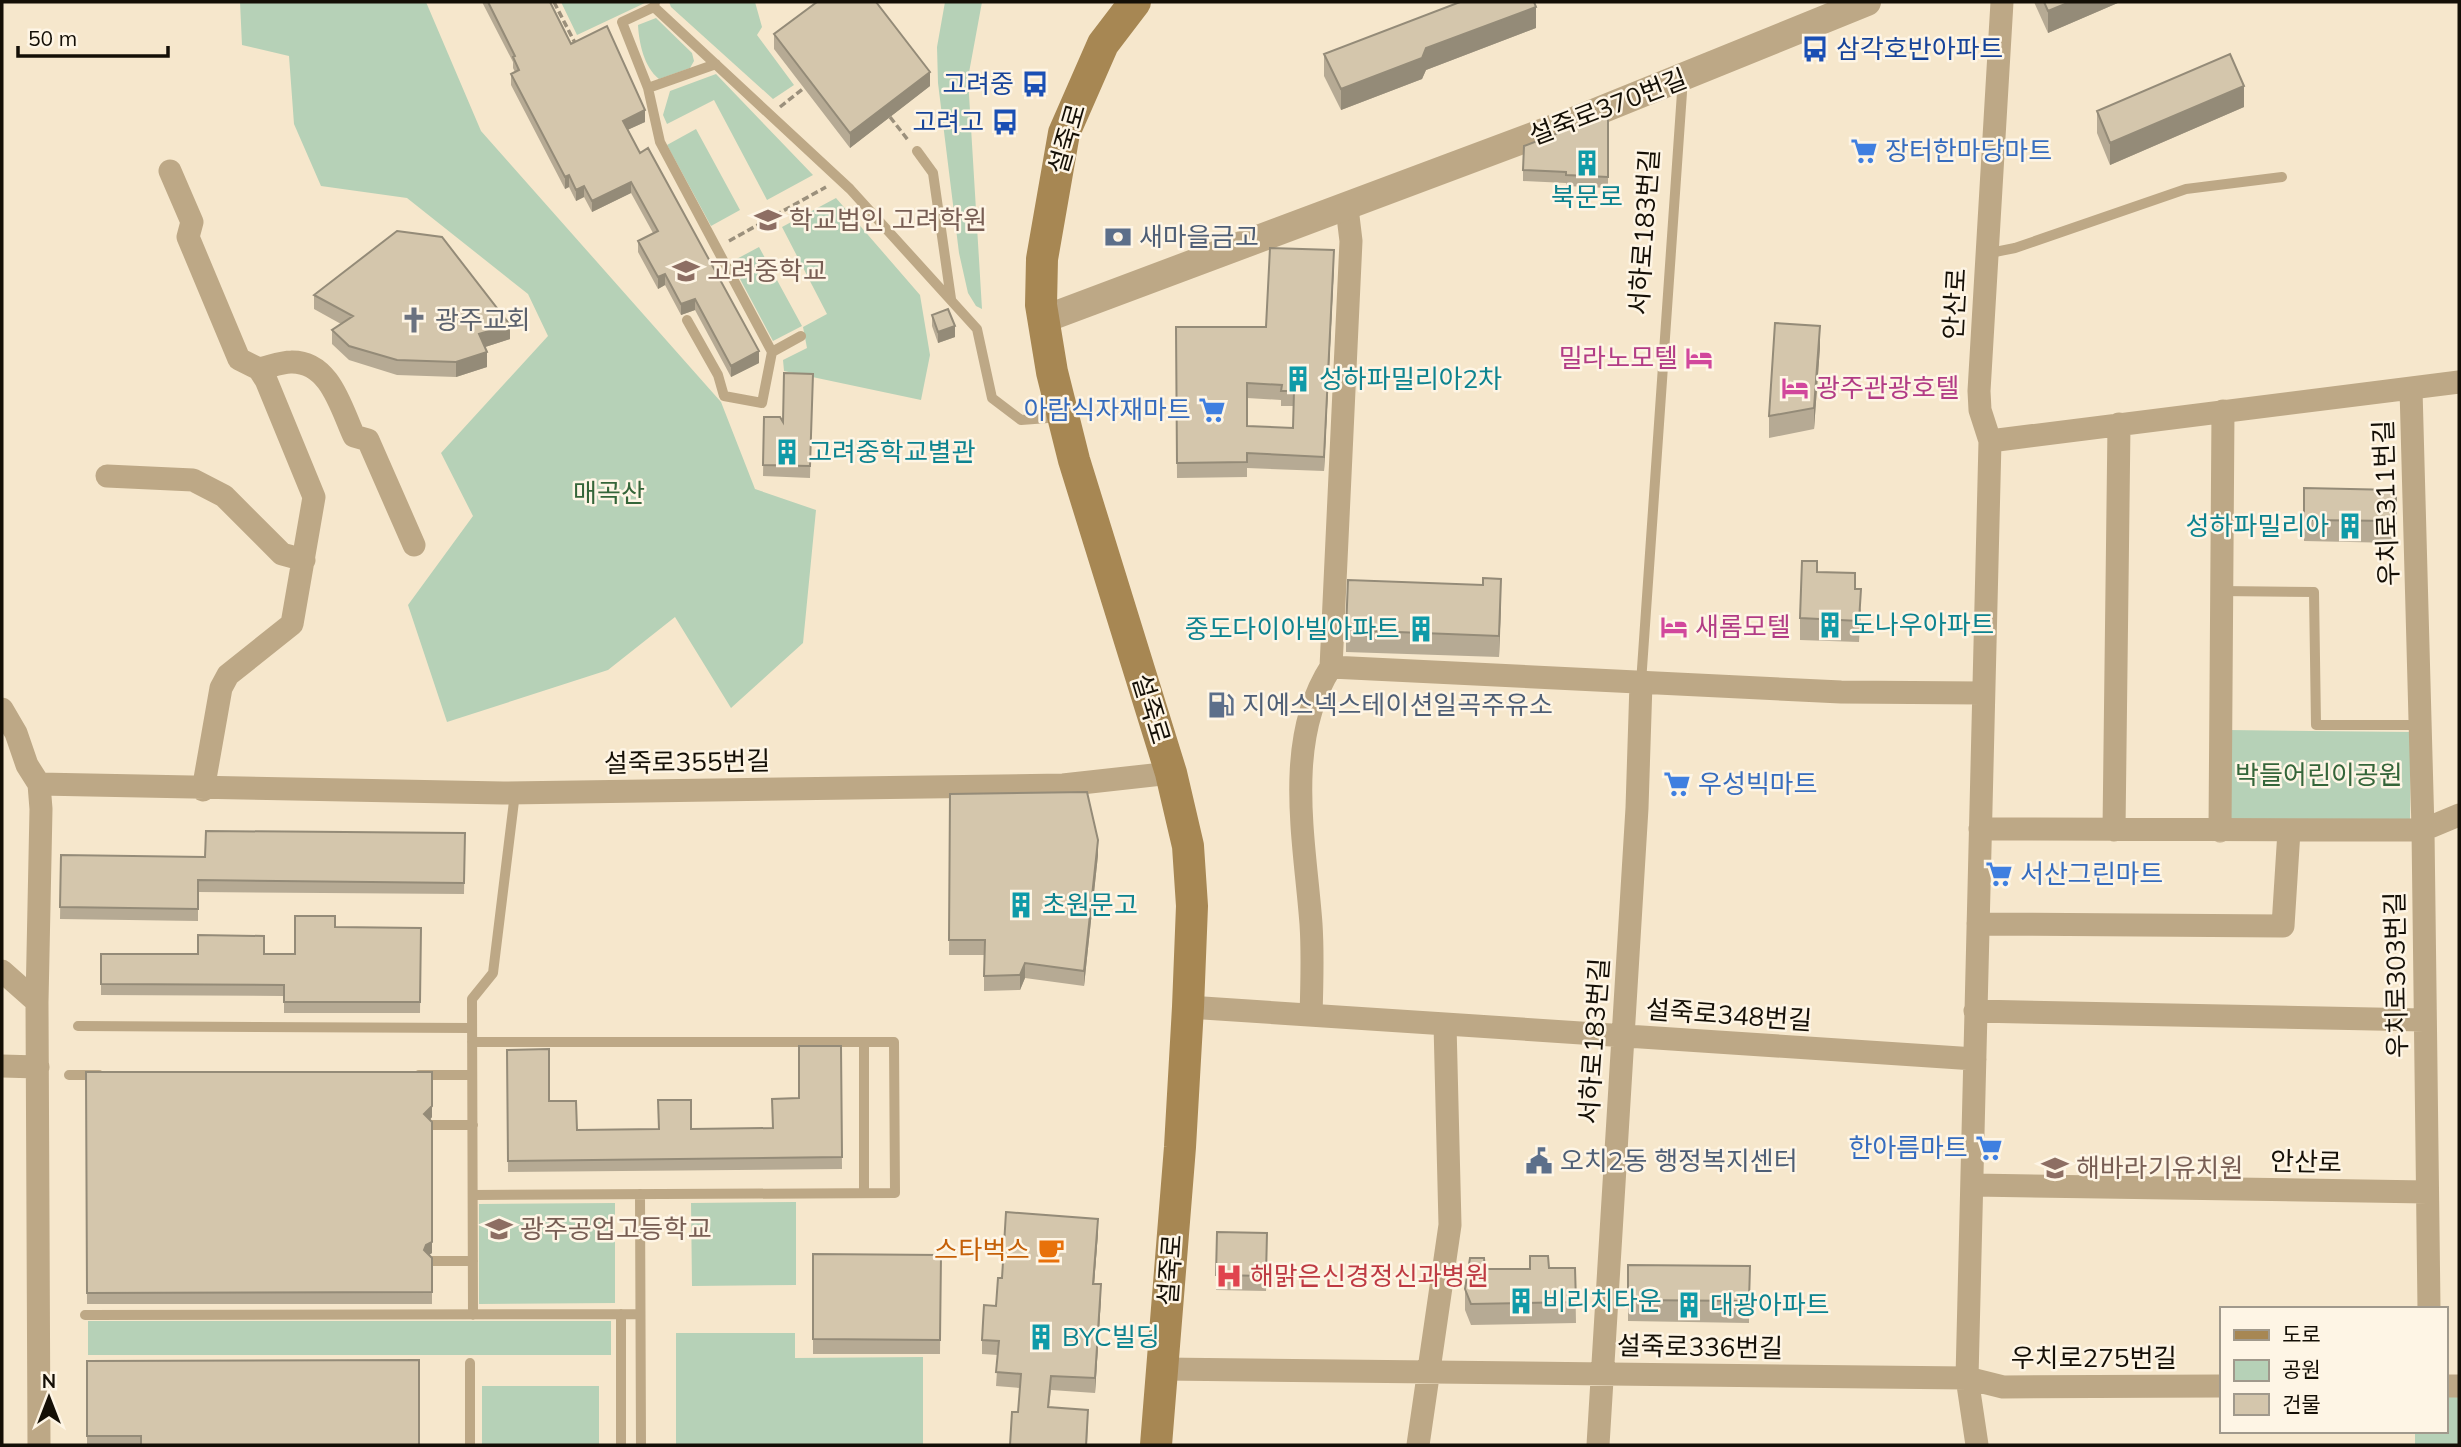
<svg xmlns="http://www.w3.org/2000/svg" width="2461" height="1447" viewBox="0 0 2461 1447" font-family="Mulish,'Noto Sans KR',sans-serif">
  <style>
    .green { fill: #b6d1b7 }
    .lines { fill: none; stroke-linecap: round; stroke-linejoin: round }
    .path { stroke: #9b907c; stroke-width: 3.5; stroke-dasharray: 7 3.5; stroke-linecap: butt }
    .service { stroke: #bda886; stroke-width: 10 }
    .minor { stroke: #bda886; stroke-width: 23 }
    .tertiary { stroke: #bda886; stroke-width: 28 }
    .secondary { stroke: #a78753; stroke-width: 32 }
    .wall { fill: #b6aa94; fill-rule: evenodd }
    .shaded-wall { fill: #948b78 }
    .building { fill: #d4c6ac; stroke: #948b78; stroke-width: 2; fill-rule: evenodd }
    .labels { text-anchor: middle; stroke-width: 5; stroke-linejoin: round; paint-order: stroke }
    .transit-label { font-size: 26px; fill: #164399; stroke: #fef5e5; text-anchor: end }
    .street-label { font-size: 26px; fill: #140f06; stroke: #fef5e5 }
    .shop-label { font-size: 26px; fill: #366cbe; stroke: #fef5e5; text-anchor: start }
    .culture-label { font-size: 26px; fill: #0d838f; stroke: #fef5e5; text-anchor: start }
    .education-label { font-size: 26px; fill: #785e54; stroke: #fef5e5; text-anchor: start }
    .service-label { font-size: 26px; fill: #4e5e75; stroke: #fef5e5; text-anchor: start }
    .worship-label { font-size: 26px; fill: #5b616d; stroke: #fef5e5; text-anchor: start }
    .hotel-label { font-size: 26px; fill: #b23c85; stroke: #fef5e5; text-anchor: start }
    .park-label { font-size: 26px; fill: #346539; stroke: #fef5e5 }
    .food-label { font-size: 26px; fill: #c56008; stroke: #fef5e5; text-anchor: end }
    .health-label { font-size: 26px; fill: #be3a42; stroke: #fef5e5; text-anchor: start }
  </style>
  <rect width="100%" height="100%" fill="#f6e7cc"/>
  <path class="green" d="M240 2H426L481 131 721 402 755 489 816 510 803 643 731 708 675 617 608 670 447 722 408 605 473 516 441 453 548 336 528 294 407 198 321 186 294 124 289 56 242 45Z
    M561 2H647L577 35Z
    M669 2H755L762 27 757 35 794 85 773 99 671 7Z
    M945 2H982L968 78 982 309 976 306 968 293 959 253 938 83 937 47Z
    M656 18 692 53 694 61 690 68 659 79C644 67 639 43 638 25Z
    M716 74 813 175 767 200 714 100 667 124 663 115 670 91Z
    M696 129 740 210 711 226 667 145Z
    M836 198 920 295 930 355 921 400 784 371 783 360 807 348 803 327 827 314 782 227Z
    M759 247 802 326 773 341 731 262Z
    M2227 730 2411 732 2410 820 2227 819Z
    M796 1202V1285L692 1286 691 1203Z
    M615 1203V1303L479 1304V1204Z
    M88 1321H611V1355H88Z
    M676 1333H795V1358L923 1357V1445H676Z
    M482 1386H599V1445H482Z
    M2445 1395H2459V1445H2415V1431H2445Z"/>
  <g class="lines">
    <path class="path" d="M554 2 575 43
      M780 107 804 88
      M890 117 908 140
      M729 241 826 187"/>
    <path class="service" d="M655 2 654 7 850 189 977 329 992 398 1021 420 1061 417
      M654 7 622 22 648 88 660 142 772 352 762 403 724 396 718 375 687 320
      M648 88 716 64
      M917 151 933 173 951 299
      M1985 254 2015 248 2186 189 2282 177
      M772 352 801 336
      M2220 591 2314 592 2316 725H2420
      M1641 683 1683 78
      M78 1026 472 1028
      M472 1042H894L895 1193 473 1195
      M69 1075H99
      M419 1075H472
      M432 1125H473
      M864 1193V1042
      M640 1194 641 1445
      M432 1261H473
      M621 1314V1445
      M85 1315 640 1314
      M473 1315 472 999 493 973 515 793
      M470 1445V1363"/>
    <path class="minor" d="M170 171 192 222 188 237 239 359 259 369 266 380 314 497 292 624 228 675 221 688 203 790
      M259 369C269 367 281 362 291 362 330 361 341 408 354 436L368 440 414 545
      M2411 389 2423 830 2429 1309
      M1990 441 2459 382
      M107 476 193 480 224 496 282 554 304 560
      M1331 667 1841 692 1982 693
      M1331 667 1351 241 1347 208
      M2 709 16 733 27 765 39 784 41 809 37 1002 39 1445
      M39 784 503 793 1063 785 1171 773
      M1980 829 2423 830 2459 815
      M2114 830 2119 424
      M2220 831 2223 411
      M1978 924 2283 926 2289 831
      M2 971 37 1002
      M1188 1007 1975 1059
      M1975 1011 2424 1020
      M1311 1015C1312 985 1313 954 1311 924 1305 842 1283 741 1331 667
      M2 1066 38 1067
      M1973 1185 2427 1192
      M1163 1369 1967 1378 2003 1387 2221 1386
      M2445 1386H2459
      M1418 1445 1450 1225 1445 1024
      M1598 1445 1637 808 1641 683
      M1977 1445 1967 1378 1990 441 1980 410 1979 391 2002 2"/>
    <path class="tertiary" d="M1042 320 1581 118 1867 2"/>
    <path class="secondary" d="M1135 2 1103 44 1064 133 1042 259 1041 305 1052 372 1074 460 1171 773 1188 846 1192 906 1188 1007 1180 1147 1156 1445"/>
  </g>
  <path class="wall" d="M482 2H550L571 44 645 122 627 130 759 363 731 377 695 310 681 315 665 285 658 289 638 252V241L653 233 631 193 592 212 584 197 576 201 569 187 565 189 511 85V74L515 72 513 68V62Z
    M2034 2H2120L2048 33Z
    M1536 28 1426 70 1422 79 1341 110 1324 76V54Z
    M774 34 930 86 850 148 774 49Z
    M2244 107 2110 165 2097 133V111Z
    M1608 114V188L1566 186V183L1523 181V170Z
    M1334 265 1324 471 1247 468V477L1177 478 1176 327H1266ZM1247 398 1281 400V406H1294L1293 428 1247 426Z
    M314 295 510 339 485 347 487 367 456 377 397 375 349 360 332 344V330L341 324 314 309Z
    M932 315 955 337 938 343 932 326Z
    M1820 347 1814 429 1769 438V416Z
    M813 374 810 478 763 476 764 417 783 422Z
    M2304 488 2396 490V543L2304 541Z
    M1817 572 1855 589 1861 611 1859 642 1800 640V618Z
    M1501 601 1499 657 1346 652V630Z
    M950 794 1098 855 1084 986 1025 978 1020 990 984 991V955H949Z
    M465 833 464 894 198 892V921L60 919 61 855 205 857Z
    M335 927 421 928 420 1013H284V996L101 995V954H295Z
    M841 1046 842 1169 508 1172 507 1050 549 1101 577 1130 691 1129 773 1128 799 1098Z
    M86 1072 432 1117 430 1120 432 1253 429 1255 432 1258V1304H87Z
    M1217 1232 1267 1233 1266 1291 1216 1290Z
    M1098 1233 1094 1284 1101 1298 1095 1393 1051 1390 1049 1407 1088 1425 1087 1445H1010L1018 1412 1020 1388 996 1386 998 1355 982 1354V1340L996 1306 1002 1278Z
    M813 1254 941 1255 940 1354H813Z
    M1628 1265 1750 1266 1749 1323 1628 1321Z
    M1575 1268 1576 1323 1471 1325 1465 1310V1289L1485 1269Z
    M87 1361 419 1445H87Z"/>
  <path class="shaded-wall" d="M2070 2H2120L2048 33V11Z
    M1536 7V28L1426 70 1422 79 1341 110V89L1426 48Z
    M930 72V86L850 148V133Z
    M2244 86V107L2110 165V143Z
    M645 110V122L623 132V121Z
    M569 175V187L565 189V177Z
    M631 182V193L592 212V201Z
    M584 186V197L576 201V190Z
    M1334 250V265L1324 471V457Z
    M665 274V285L658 289V277Z
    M695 299V310L681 315V304Z
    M510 325V339L479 349V334Z
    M955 326V337L938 343V332Z
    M1820 326V347L1814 429V408Z
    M759 351V363L731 377V366Z
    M487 352V367L456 377V362Z
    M1501 579V601L1499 657V636Z
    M1098 840V855L1084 986V971Z
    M1025 963V978L1020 990V975Z
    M432 1106V1117L424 1126V1114Z
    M1098 1219V1233L1093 1298V1284Z
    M432 1242V1253L426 1257 424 1250 426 1245Z
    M1101 1284V1298L1095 1393V1378Z"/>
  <path class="building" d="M488 2H550L571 44 607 26 645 110 623 121 640 153 648 148 759 351 731 366 695 299 681 304 665 274 658 277 638 241 658 231 631 182 592 201 584 186 576 190 569 175 565 177 511 74 519 70 513 57 515 56Z
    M817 2H876L930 72 850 133 774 34Z
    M1460 2H1534L1536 7 1426 48 1422 58 1341 89 1324 54Z
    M2044 2H2070L2048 11Z
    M2230 54 2244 86 2110 143 2097 111Z
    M1608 114V177L1566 175V172L1523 170 1524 146Z
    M397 231 442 237 510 325 479 334 487 352 456 362 397 360 349 346 332 330 353 316 314 295Z
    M1270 248 1334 250 1324 457 1247 453V462L1177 463 1176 327H1266ZM1247 383 1282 385 1281 391H1294L1293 428 1247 426Z
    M948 309 955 326 938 332 932 315Z
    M1775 323 1820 326 1814 408 1769 416Z
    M784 373 813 374 810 466 763 465 764 417H780L783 422Z
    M2304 488 2396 490V521L2304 520Z
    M1802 561H1817V572L1855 573V589H1861L1859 621 1800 618Z
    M1483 578 1501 579 1499 636 1346 630 1348 580 1483 585Z
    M1087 792 1098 840 1084 971 1025 963 1020 975 984 976 985 940H949L950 794Z
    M206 831 465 833 464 883 198 880V909L60 907 61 855 205 857Z
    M295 916H335V927L421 928 420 1002H284V985L101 984V954H198V935L264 936V954H295Z
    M799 1046H841L842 1157 508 1161 507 1050 549 1049V1101H576L577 1130 659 1129 658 1100H691V1129L773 1128 772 1099 799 1098Z
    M86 1072H432V1106L424 1114 432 1122V1242L426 1245 424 1250 432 1258V1292L87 1293Z
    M1006 1212 1098 1219 1093 1284H1101L1095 1378 1051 1376 1048 1407 1088 1410 1086 1445H1010L1012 1412H1018L1021 1374 996 1372 999 1341 982 1340 984 1305 996 1306 998 1278H1002Z
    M1217 1232 1267 1233 1266 1276 1216 1275Z
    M813 1254 941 1255 940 1340 813 1339Z
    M1530 1256H1548L1549 1268H1575L1576 1302 1471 1304 1465 1289 1470 1258H1484L1485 1269H1530Z
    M1628 1265 1750 1266 1749 1301 1628 1300Z
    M419 1360V1445H141V1436H87V1361Z"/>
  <defs>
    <g id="bus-bare" transform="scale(2.1)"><path d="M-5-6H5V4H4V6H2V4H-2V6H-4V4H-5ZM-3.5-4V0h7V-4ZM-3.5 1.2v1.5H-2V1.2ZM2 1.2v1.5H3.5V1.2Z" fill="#1a4fb4" stroke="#fef5e5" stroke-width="2.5" paint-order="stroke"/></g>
    <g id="supermarket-bare" transform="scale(2.1)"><path d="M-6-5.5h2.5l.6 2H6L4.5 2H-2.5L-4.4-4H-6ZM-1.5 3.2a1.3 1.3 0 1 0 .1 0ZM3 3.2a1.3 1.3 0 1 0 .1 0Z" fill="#3f7fe0" stroke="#fef5e5" stroke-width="2.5" paint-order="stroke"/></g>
    <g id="building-bare" transform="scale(2.1)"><path d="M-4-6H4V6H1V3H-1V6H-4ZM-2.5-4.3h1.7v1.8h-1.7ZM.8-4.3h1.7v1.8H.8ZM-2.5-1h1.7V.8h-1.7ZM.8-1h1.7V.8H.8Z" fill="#0f9aa8" stroke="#fef5e5" stroke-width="2.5" paint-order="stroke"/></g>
    <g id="school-bare" transform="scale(2.1)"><path d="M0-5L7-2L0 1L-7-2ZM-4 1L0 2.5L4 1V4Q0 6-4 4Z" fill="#8d6e63" stroke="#fef5e5" stroke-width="2.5" paint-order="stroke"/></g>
    <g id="bank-bare" transform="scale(2.1)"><path d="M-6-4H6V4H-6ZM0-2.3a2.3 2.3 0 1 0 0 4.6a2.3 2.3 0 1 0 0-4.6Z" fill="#5c6f8a" stroke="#fef5e5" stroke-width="2.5" paint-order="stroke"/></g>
    <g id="church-bare" transform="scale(2.1)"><path d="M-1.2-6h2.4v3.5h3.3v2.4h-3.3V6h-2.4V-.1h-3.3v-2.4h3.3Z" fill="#6b7280" stroke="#fef5e5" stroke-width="2.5" paint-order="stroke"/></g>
    <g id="hotel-bare" transform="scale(2.1)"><path d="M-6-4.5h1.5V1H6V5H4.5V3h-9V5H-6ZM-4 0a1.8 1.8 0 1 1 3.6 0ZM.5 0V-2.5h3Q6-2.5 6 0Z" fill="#d1479c" stroke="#fef5e5" stroke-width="2.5" paint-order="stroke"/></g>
    <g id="fuel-bare" transform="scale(2.1)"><path d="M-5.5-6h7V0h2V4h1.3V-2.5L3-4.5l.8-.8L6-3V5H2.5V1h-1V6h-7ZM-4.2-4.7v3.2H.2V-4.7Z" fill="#5c6f8a" stroke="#fef5e5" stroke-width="2.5" paint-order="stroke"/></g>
    <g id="civic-bare" transform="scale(2.1)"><path d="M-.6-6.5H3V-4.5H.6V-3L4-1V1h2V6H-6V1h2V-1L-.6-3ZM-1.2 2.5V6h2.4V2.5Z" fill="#5c6f8a" stroke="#fef5e5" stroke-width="2.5" paint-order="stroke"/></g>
    <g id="cafe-bare" transform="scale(2.1)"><path d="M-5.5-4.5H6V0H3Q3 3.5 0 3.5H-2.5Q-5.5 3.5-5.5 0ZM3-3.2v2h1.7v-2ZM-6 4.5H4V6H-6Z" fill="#e8710a" stroke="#fef5e5" stroke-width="2.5" paint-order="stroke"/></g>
    <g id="hospital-bare" transform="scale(2.1)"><path d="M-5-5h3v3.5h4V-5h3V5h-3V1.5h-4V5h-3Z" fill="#e0444e" stroke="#fef5e5" stroke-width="2.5" paint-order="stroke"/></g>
  </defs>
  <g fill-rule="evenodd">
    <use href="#bus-bare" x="1815" y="49"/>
    <use href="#bus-bare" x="1035" y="84"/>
    <use href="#bus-bare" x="1005" y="122"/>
    <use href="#supermarket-bare" x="1864" y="151"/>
    <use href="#building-bare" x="1587" y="163"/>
    <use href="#school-bare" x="768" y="220"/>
    <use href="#bank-bare" x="1118" y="237"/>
    <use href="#school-bare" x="686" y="271"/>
    <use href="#church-bare" x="414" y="320"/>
    <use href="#hotel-bare" x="1699" y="358"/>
    <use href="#building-bare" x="1298" y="379"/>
    <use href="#hotel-bare" x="1795" y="388"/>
    <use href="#supermarket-bare" x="1212" y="410"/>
    <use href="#building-bare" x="787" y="452"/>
    <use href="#building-bare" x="2350" y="526"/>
    <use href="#building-bare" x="1830" y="625"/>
    <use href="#hotel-bare" x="1674" y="627"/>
    <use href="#building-bare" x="1421" y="629"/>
    <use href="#fuel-bare" x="1221" y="705"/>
    <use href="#supermarket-bare" x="1677" y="784"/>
    <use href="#supermarket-bare" x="1999" y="874"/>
    <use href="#building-bare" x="1021" y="905"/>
    <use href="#supermarket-bare" x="1989" y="1148"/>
    <use href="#civic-bare" x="1539" y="1161"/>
    <use href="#school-bare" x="2055" y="1168"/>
    <use href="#school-bare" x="499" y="1229"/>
    <use href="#cafe-bare" x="1051" y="1250"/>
    <use href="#hospital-bare" x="1229" y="1276"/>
    <use href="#building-bare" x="1521" y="1301"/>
    <use href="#building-bare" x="1689" y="1305"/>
    <use href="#building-bare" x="1041" y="1337"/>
  </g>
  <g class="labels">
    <g class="transit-label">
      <text x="1836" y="58" text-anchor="start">삼각호반아파트</text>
      <text x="1014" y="93">고려중</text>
      <text x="984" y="131">고려고</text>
    </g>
    <g class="street-label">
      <text transform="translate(1608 107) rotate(-21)" y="9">설죽로370번길</text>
      <text transform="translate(1067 139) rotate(-74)" y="9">설죽로</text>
      <text transform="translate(1644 232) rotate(-86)" y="9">서하로183번길</text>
      <text transform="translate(1955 304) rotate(-87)" y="9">안산로</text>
      <text transform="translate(2386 503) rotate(-92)" y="9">우치로311번길</text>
      <text transform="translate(1151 709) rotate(73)" y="9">설죽로</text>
      <text transform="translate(687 762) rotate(-1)" y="9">설죽로355번길</text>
      <text transform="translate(2396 975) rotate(-91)" y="9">우치로303번길</text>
      <text transform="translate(1729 1015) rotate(4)" y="9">설죽로348번길</text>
      <text transform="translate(1594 1041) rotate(-86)" y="9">서하로183번길</text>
      <text transform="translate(2306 1162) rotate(1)" y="9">안산로</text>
      <text transform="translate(1170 1270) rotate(-86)" y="9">설죽로</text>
      <text transform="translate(1700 1347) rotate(1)" y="9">설죽로336번길</text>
      <text x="2094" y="1367">우치로275번길</text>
    </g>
    <g class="shop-label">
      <text x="1885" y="160">장터한마당마트</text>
      <text x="1191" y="419" text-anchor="end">아람식자재마트</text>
      <text x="1698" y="793">우성빅마트</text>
      <text x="2020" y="883">서산그린마트</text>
      <text x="1968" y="1157" text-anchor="end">한아름마트</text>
    </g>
    <g class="culture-label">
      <text x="1587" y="206" text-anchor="middle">북문로</text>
      <text x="1319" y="388">성하파밀리아2차</text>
      <text x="808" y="461">고려중학교별관</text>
      <text x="2329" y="535" text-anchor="end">성하파밀리아</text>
      <text x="1851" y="634">도나우아파트</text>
      <text x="1400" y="638" text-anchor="end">중도다이아빌아파트</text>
      <text x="1042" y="914">초원문고</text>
      <text x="1542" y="1310">비리치타운</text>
      <text x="1710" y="1314">대광아파트</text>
      <text x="1062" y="1346">BYC빌딩</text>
    </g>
    <g class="education-label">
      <text x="789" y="229">학교법인 고려학원</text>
      <text x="707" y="280">고려중학교</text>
      <text x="2076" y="1177">해바라기유치원</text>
      <text x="520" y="1238">광주공업고등학교</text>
    </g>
    <g class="service-label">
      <text x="1139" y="246">새마을금고</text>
      <text x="1242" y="714">지에스넥스테이션일곡주유소</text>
      <text x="1560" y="1170">오치2동 행정복지센터</text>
    </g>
    <g class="worship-label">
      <text x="435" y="329">광주교회</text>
    </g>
    <g class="hotel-label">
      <text x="1678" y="367" text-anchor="end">밀라노모텔</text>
      <text x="1816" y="397">광주관광호텔</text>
      <text x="1695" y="636">새롬모텔</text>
    </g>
    <g class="park-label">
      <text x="609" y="502">매곡산</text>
      <text x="2319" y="784">박들어린이공원</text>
    </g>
    <g class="food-label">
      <text x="1030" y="1259">스타벅스</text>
    </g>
    <g class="health-label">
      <text x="1250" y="1285">해맑은신경정신과병원</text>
    </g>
  </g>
  <rect width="2461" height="1447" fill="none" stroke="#140f06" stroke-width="7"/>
  <rect x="2220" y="1307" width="228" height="126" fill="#fef5e5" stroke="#a0998c" stroke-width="2"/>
  <rect x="2234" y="1330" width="35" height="10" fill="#a78753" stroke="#a0998c" stroke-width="2"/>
  <text x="2282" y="1342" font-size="21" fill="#140f06">도로</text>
  <rect x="2234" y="1360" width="35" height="21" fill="#b6d1b7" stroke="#a0998c" stroke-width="2"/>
  <text x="2282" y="1377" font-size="21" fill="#140f06">공원</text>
  <rect x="2234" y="1394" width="35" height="21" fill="#d4c6ac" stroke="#a0998c" stroke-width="2"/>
  <text x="2282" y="1412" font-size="21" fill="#140f06">건물</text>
  <g transform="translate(49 1398)" stroke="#fef5e5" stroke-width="5" paint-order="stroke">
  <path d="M0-5L12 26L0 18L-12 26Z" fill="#140f06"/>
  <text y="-10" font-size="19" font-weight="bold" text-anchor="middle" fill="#140f06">N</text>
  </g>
  <path d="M18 46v10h150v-10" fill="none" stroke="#140f06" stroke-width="3.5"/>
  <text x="28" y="46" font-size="21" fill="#140f06" stroke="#fef5e5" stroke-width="5" paint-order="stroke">50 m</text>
</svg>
